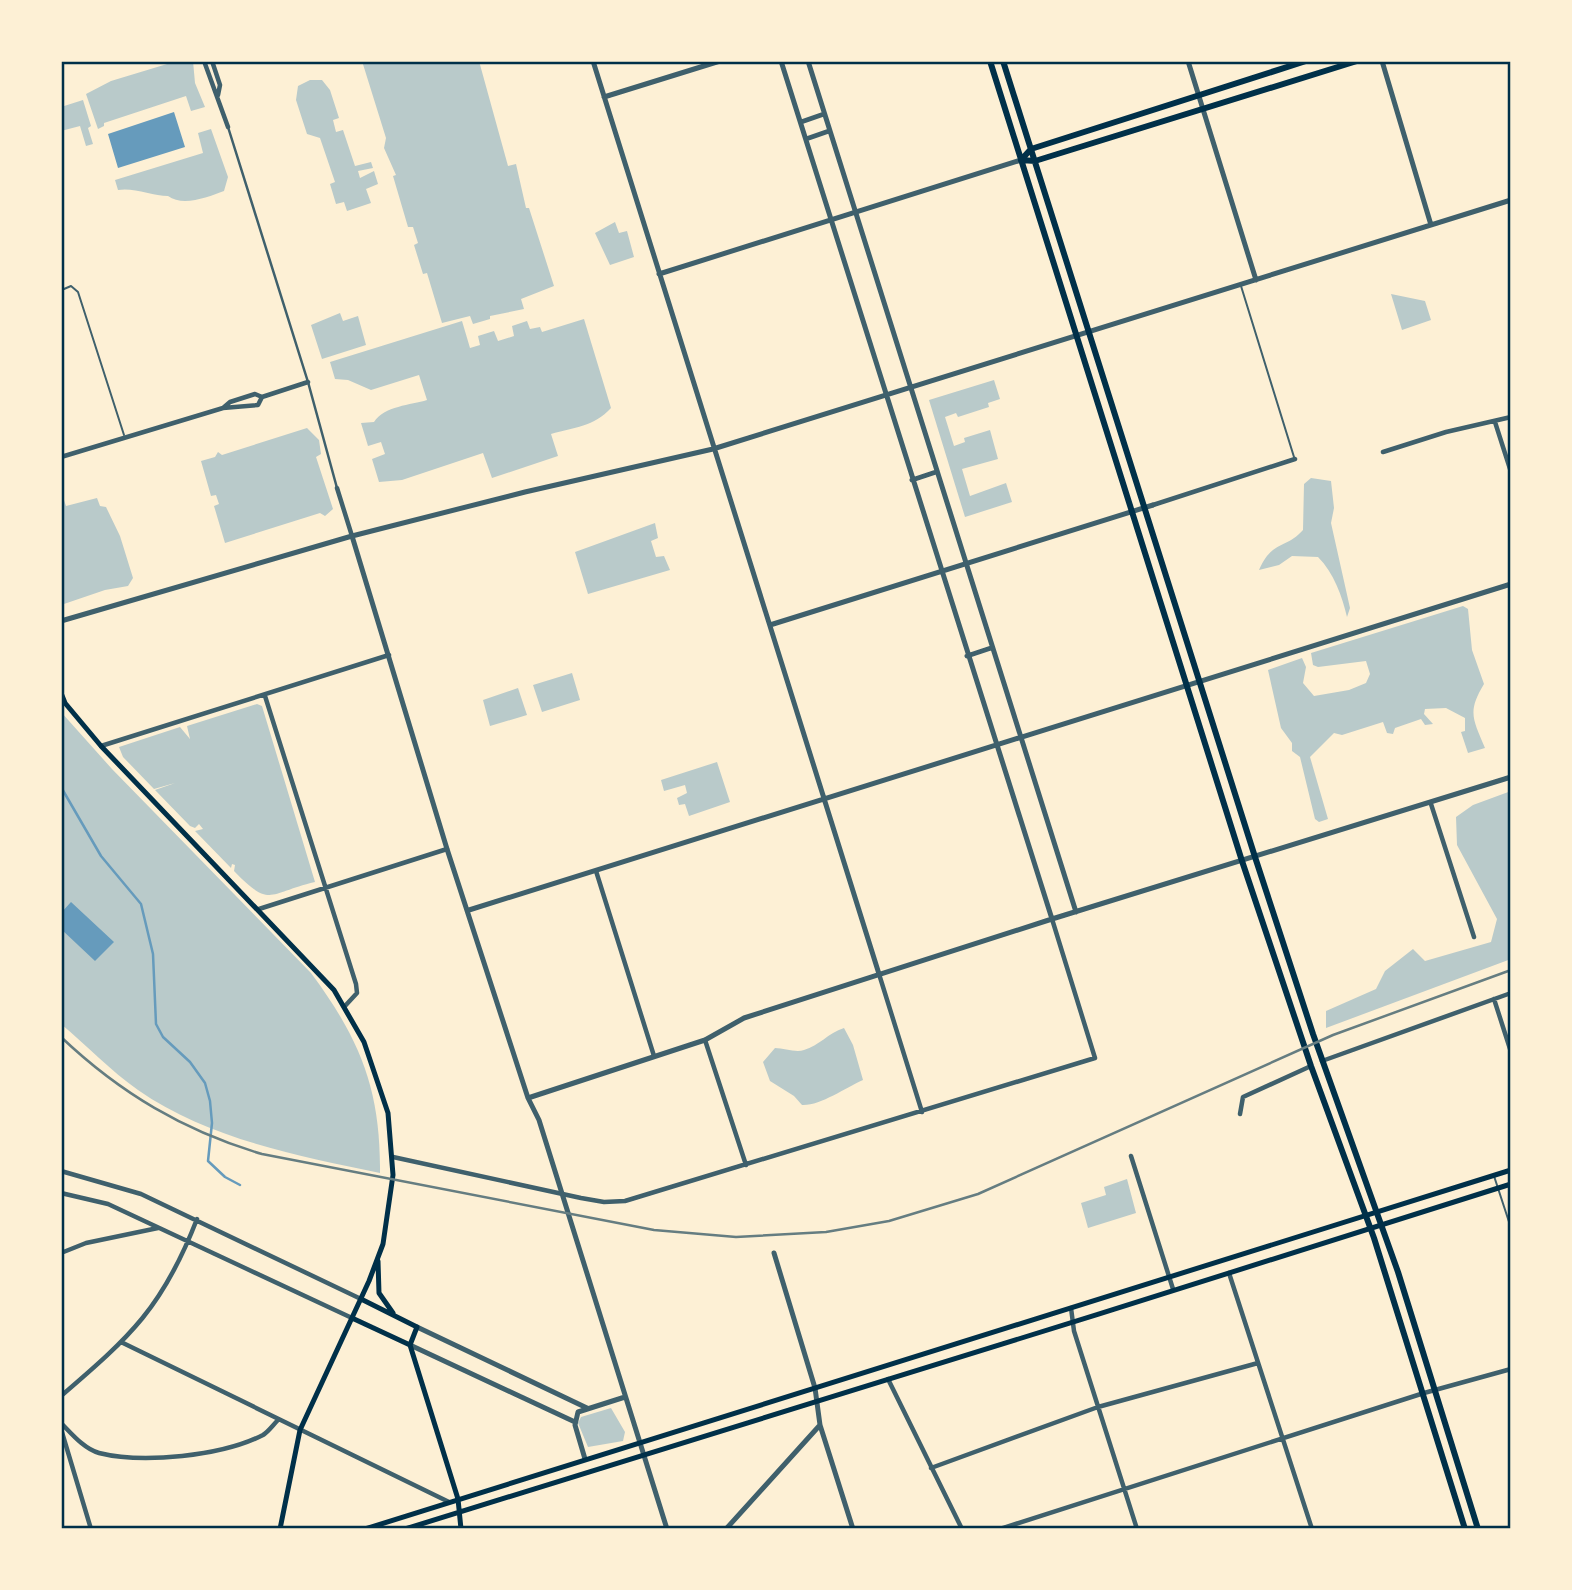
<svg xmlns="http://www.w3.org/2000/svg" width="1572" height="1590" viewBox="0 0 1572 1590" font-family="Barlow,sans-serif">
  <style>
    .green { fill: #b9caca }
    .water { fill: #669bbc }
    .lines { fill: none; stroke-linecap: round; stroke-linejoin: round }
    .stream { stroke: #669bbc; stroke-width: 2.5 }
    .service { stroke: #3f606c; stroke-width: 2 }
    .pedestrian { stroke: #3f606c; stroke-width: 2.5 }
    .minor { stroke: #3f606c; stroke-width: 4.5 }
    .tertiary { stroke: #3f606c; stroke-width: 5 }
    .secondary { stroke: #003049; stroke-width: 5 }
    .primary { stroke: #003049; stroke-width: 6 }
    .rail { stroke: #657d81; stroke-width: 2.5 }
    .neatline { fill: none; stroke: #003049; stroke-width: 2.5 }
  </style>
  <rect width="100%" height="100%" fill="#fdf0d5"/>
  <path class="green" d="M177 61H193L195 83 205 107 191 111 186 96 104 123V126L98 129 86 94 111 81Z
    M362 61H479L508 166 516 164 526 208H529L554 286 521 299 524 309 490 316V319L473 324 470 316 442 323 427 273 423 274 414 245 418 243 413 227H408L393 176 396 175 384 148 386 138Z
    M310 80H322L330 90 339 118 333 120 336 132 343 130 355 166 371 162 373 168 358 171 360 178 374 171 378 184 366 189 371 203 347 211 344 202 336 204 330 184 335 182 320 138 307 134 296 100 298 86Z
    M83 100 91 126 88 128 93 144 86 146 80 126 61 131V107Z
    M211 129 228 177 224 191C208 197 183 207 168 196 153 196 133 187 118 190L115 180 203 153 198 133Z
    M615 222 619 233 627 231 634 257 610 265 595 233Z
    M1391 294 1425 301 1431 320 1402 330Z
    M340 313 343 321 358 316 366 345 322 359 311 325Z
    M584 319 611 408C594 427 574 427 551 434L558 456 492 478 483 453 402 480 379 482 372 459 385 454 381 442 368 446 361 423 374 422C384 406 411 405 427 400L419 375 371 390 348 380 335 379 330 362 462 321 470 348 480 345 478 336 494 331 498 341 514 336 512 326 527 321 530 329 540 327 542 332Z
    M994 380 1000 399 988 403 989 407 958 417 956 413 945 417 954 446 965 442 964 438 990 430 998 459 962 469 970 496 1006 483 1012 502 965 517 929 400Z
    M307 428 319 440 321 454 316 457 333 509 325 516 320 513 225 543 214 506 219 504 216 495 211 496 201 461 215 457 218 452 222 455Z
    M1311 478 1331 481 1334 508 1331 523 1350 608 1347 617C1342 596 1334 573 1318 557L1292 556 1279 565 1259 570C1273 539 1285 550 1303 530L1304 484Z
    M61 491 66 506 97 498 100 506 106 507 120 536 133 578 128 586 105 590 61 605Z
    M655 523 658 538 651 541 656 557 664 556 670 570 588 594 575 552Z
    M1463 606 1468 609 1472 650 1484 684C1467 712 1473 719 1485 748L1468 753 1461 732 1465 731V718L1446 708 1425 709 1424 714 1433 724 1425 725 1421 719 1395 728 1393 734 1387 733 1383 722 1342 735 1334 733 1310 757 1328 819 1319 822 1315 819 1300 757 1292 751V743L1281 728 1268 670 1302 658 1306 667 1303 683 1314 696 1349 690 1366 683 1370 674 1366 661 1318 667 1313 665 1311 653Z
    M572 673 580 700 542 712 533 685Z
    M518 688 527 715 490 726 483 700Z
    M257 704 262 706 315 882C268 893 271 909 234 871L235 865 232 864 231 868 195 831 203 829 199 824 195 828 190 826 155 790 175 783 154 789 123 757 119 747 180 727 190 739 187 726Z
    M61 712 112 769 311 973C360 1039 381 1090 380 1173 299 1156 208 1139 138 1090 111 1071 86 1045 61 1024Z
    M717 762 730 802 689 816 685 804 679 805 677 798 687 793 685 785 664 791 661 780Z
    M1511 791V959L1326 1028V1011L1376 989 1385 971 1413 949 1425 961 1491 942 1497 919 1457 845 1456 817 1473 805Z
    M844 1028 853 1045 863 1080C845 1088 820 1106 802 1105L794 1096 770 1081 763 1062 775 1048C784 1048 796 1053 804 1050 819 1046 828 1033 844 1028Z
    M1127 1179 1136 1213 1088 1228 1081 1203 1106 1195 1104 1187Z
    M611 1408 625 1432 623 1441 588 1447 578 1423 581 1417Z"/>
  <path class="water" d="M174 112 185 147 118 168 108 134Z
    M71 902 114 942 95 961 61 929V913Z"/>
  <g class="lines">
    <path class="stream" d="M61 787 101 856 141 904 153 954 156 1024 163 1037 190 1062 205 1083 210 1101 212 1123 208 1161 225 1177 240 1185"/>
    <path class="service" d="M1241 286 1294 457
      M64 289 71 286 78 292 124 435
      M1494 1176 1511 1228"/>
    <path class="pedestrian" d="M228 127 308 382 337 488"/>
    <path class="minor" d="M204 61 228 127
      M212 61 220 85 218 95
      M262 397 308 382
      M1495 422 1511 472
      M1383 452 1446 432 1511 417
      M61 457 223 408 258 405 262 397 255 394 230 402 223 408
      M337 488 352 536
      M1153 505 1295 459
      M265 696 356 984 357 993 345 1006
      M101 746 389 655
      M1431 804 1474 937
      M596 871 654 1056
      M259 909 447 849
      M879 974 922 1112
      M1494 999 1511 1052
      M705 1040 746 1165
      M1322 1061 1511 993
      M1240 1114 1243 1097 1311 1066
      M1131 1156 1173 1289
      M393 1157 581 1198 604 1202 625 1201 1095 1058 1052 919
      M61 1171 141 1194 361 1299
      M61 1193 108 1204 352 1318
      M61 1253 86 1243 158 1228
      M1229 1273 1312 1529
      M1071 1308 1074 1331 1137 1529
      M123 1343 449 1502
      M888 1379 962 1529
      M61 1396C131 1336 163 1307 197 1219
      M61 1423C71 1433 84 1449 99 1453 143 1464 222 1456 263 1435 268 1432 273 1425 278 1420
      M61 1429 91 1529
      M931 1468 1098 1407 1258 1363
      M1000 1529 1424 1393 1511 1369"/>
    <path class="tertiary" d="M593 61 879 974
      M781 61 1052 919
      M808 61 1076 912
      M1188 61 1256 280
      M1382 61 1431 225
      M604 97 720 61
      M801 122 824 114
      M806 139 829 131
      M659 274 1021 160
      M912 480 936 472
      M352 536 447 849 528 1098 539 1120 667 1529
      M61 621 352 536 525 492 713 449 1511 200
      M770 625 1153 505
      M967 656 991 648
      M469 910 1511 584
      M528 1098 705 1040 744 1018 1052 919 1511 777
      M774 1253 815 1388 820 1425 853 1529
      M417 1327 587 1408
      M410 1345 575 1422
      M585 1459 575 1425 578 1412 625 1397
      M726 1529 820 1425"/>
    <path class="secondary" d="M61 693 65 703 101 746 334 990 364 1042 388 1113 393 1175 383 1244 369 1281 300 1430 280 1529
      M378 1261 379 1293 393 1313
      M361 1299 417 1327 410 1345 458 1499 461 1529
      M352 1318 410 1345
      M365 1529 1511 1170
      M405 1529C774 1416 1143 1301 1511 1184"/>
    <path class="primary" d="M990 61 1242 861 1311 1066 1374 1238 1465 1529
      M1003 61 1255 857 1313 1034 1398 1272 1478 1529
      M1021 160 1035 161 1357 61
      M1021 160 1031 149 1306 61"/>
    <path class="rail" d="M61 1037C120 1093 184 1131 262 1154L654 1230 736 1237 826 1232 889 1221 978 1194 1333 1035 1511 970"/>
  </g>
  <rect width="1572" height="1590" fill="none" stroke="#fdf0d5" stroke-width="126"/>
  <rect x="63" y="63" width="1446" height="1464" class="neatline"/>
</svg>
